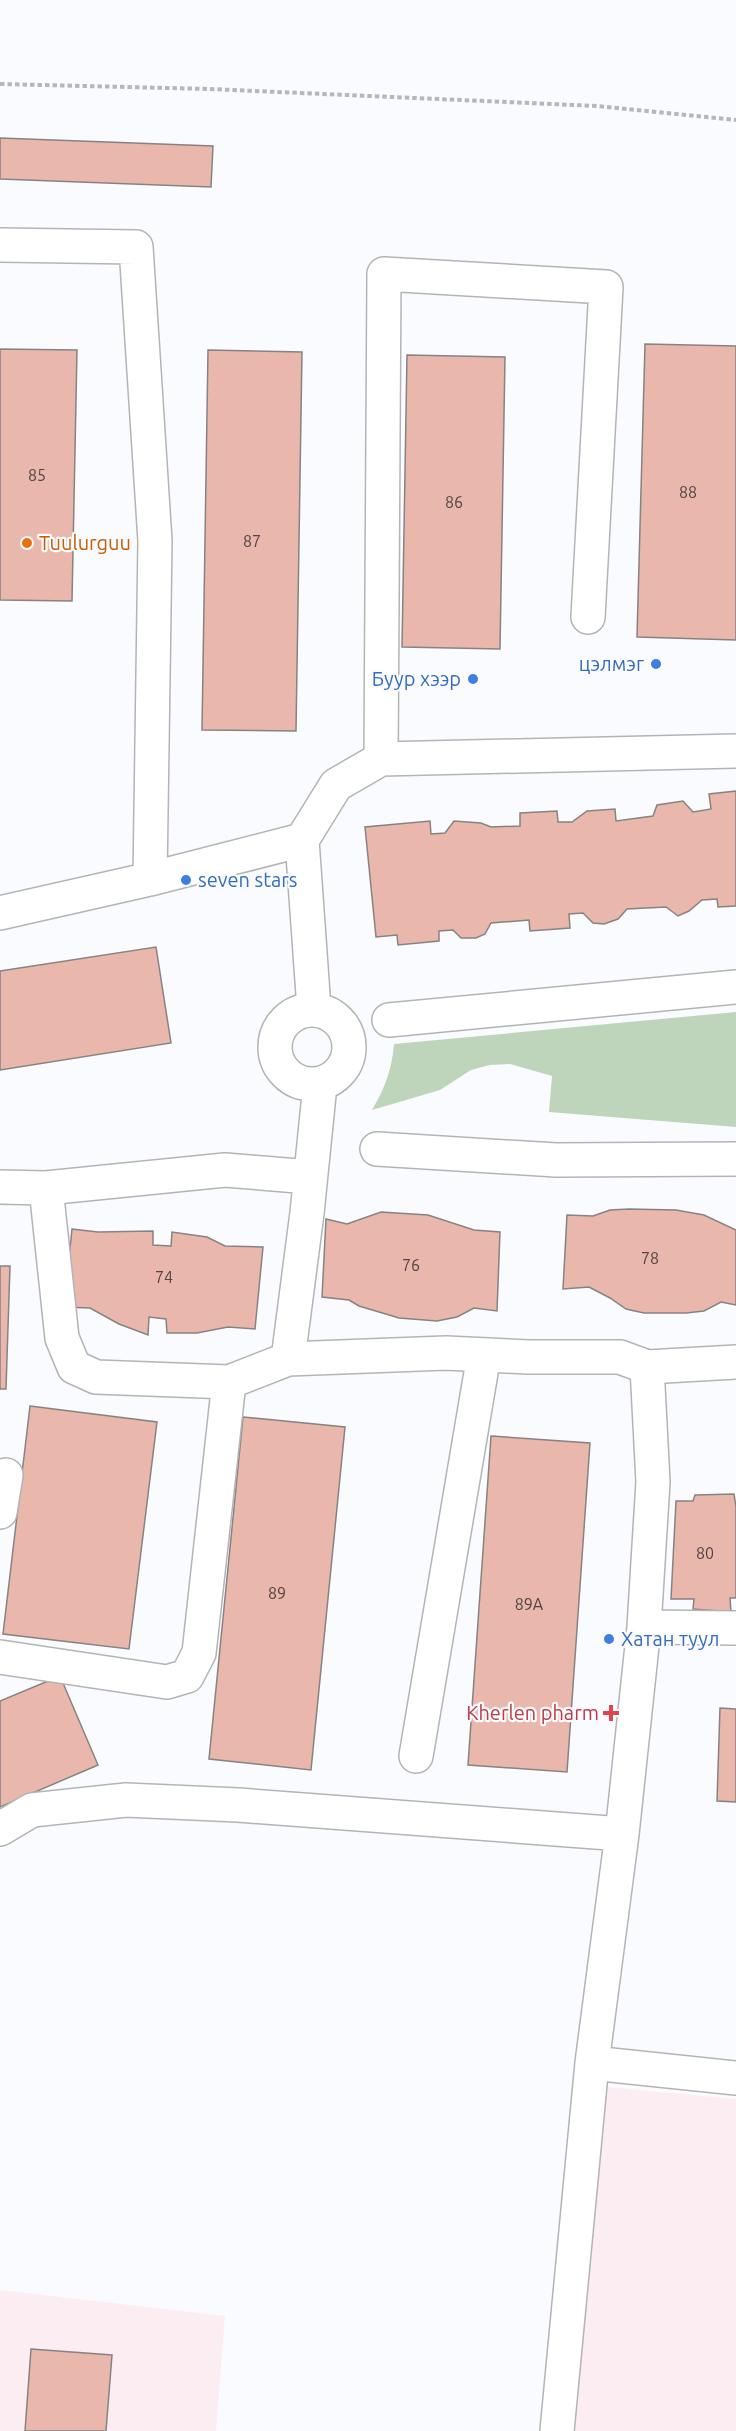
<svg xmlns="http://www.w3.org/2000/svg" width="736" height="2431" viewBox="0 0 736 2431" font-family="Ubuntu,sans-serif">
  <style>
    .industrial { fill: #fcedf2 }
    .green { fill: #bed5bc }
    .building { fill: #e9b7ab; stroke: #868383; stroke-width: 1.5 }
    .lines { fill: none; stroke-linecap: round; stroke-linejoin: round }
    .minor-casing { stroke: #b3b4b6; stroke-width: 36 }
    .path { stroke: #b6b7b9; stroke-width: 4; stroke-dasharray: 4.5 3; stroke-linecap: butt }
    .minor { stroke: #fff; stroke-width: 33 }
    .food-dot { fill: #e8710a; stroke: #fafbfe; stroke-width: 2 }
    .shop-dot { fill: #3f7fe0; stroke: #fafbfe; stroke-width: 2 }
    .health-dot { fill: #e0444e; stroke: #fafbfe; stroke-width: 2 }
    .labels { text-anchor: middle; stroke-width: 4.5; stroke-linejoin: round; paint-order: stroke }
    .number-label { font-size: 16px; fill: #514442 }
    .food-label { font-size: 20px; fill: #c56008; stroke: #fafbfe; text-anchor: start }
    .shop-label { font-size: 20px; fill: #366cbe; stroke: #fafbfe; text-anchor: end }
    .health-label { font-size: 20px; fill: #be3a42; stroke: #fafbfe; text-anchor: end }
  </style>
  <rect width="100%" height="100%" fill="#fafbfe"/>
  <path class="industrial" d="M607 2087 736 2099V2431H573Z
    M0 2290 225 2316 216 2431H0Z"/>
  <path class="green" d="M736 1012V1127L549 1112 552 1076 510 1064 490 1065 471 1070 440 1090 372 1110C385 1088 392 1069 394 1044Z"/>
  <path class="building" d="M0 138 213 146 211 187 0 179Z
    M645 344 736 346V640L637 637Z
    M0 349 77 350 72 601 0 600Z
    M208 350 302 352 296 731 202 730Z
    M407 355 505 357 500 649 402 647Z
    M736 791V906L718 907 717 899 702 900 689 911 678 916 666 907 627 909 618 919 604 924 593 923 583 913 569 914 570 928 530 931 529 920 491 923 485 934 476 938H461L453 930 439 931V941L398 945 397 935 376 937 365 827 430 821 431 834 445 833 454 821 481 823 491 827 520 826V813L557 811 558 822H572L587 811 615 809 616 821 653 816 657 805 683 801 693 812 711 809 709 794Z
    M156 947 171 1043 0 1070V971Z
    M629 1209 676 1210 704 1215 736 1230V1305L721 1302 704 1311 686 1313H644L626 1309 610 1298 589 1287 563 1289 567 1215 593 1216 610 1210Z
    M381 1212 428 1215 474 1230 500 1232 497 1311 474 1308 457 1317 437 1321 399 1318 359 1306 349 1300 322 1297 326 1219 347 1224Z
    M72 1229 98 1232 153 1231V1245L171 1246 172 1232 207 1237 225 1246 263 1247 255 1329 228 1327 197 1333H167L166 1319 149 1317 148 1335 119 1324 90 1308 64 1307Z
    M0 1266H10L6 1389H0Z
    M30 1406 157 1422 129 1649 3 1634Z
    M243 1417 345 1427 311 1770 209 1759Z
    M491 1436 590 1443 567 1772 468 1765Z
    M734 1494 736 1507V1598H730L731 1612 693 1609 694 1599H671L676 1501H693L695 1495Z
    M60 1676 98 1765 0 1807V1701Z
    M720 1708 736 1709V1802L717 1801Z
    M31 2349 112 2355 106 2431H25Z"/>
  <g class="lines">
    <g class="minor-casing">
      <path id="minor" d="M0 245 136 247 155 541 150 879
        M381 759 384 274 606 287 588 617
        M302 840 336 785 381 759 736 751
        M0 913 150 879 302 840 314 1009
        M275 1047a37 37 0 1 1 74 0a37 37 0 1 1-74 0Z
        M389 1020 736 987
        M320 1085 307 1213 288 1359 446 1353 528 1357H620L647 1367 653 1482 644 1627 622 1834 592 2063 557 2431
        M377 1149 556 1160 736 1159
        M0 1187 46 1188
        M647 1367 736 1362
        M229 1382 96 1377 74 1367 62 1338 46 1188 225 1170 310 1177
        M0 1512 6 1475
        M644 1627 736 1628
        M0 1657 167 1682 187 1676 199 1653 229 1382 288 1359
        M416 1756 484 1355
        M0 1829 32 1810 126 1800 238 1805 622 1834
        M592 2063 736 2078"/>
    </g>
    <path class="path" d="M0 84 210 89 597 106 736 120"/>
    <use href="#minor" class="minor"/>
  </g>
  <circle class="food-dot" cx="27" cy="543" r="6"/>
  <g class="shop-dot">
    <circle cx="656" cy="664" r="6"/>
    <circle cx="473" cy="679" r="6"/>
    <circle cx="186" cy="880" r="6"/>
    <circle cx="609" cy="1639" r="6"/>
  </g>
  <path class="health-dot" d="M608 1704h6v6h6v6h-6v6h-6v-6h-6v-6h6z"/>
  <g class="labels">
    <g class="number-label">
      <text x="37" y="481">85</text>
      <text x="688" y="498">88</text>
      <text x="454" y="508">86</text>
      <text x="252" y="547">87</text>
      <text x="650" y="1264">78</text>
      <text x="411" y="1271">76</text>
      <text x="164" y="1283">74</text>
      <text x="705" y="1559">80</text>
      <text x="277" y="1599">89</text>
      <text x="529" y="1610">89А</text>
    </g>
    <g class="food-label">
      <text x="39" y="550">Tuulurguu</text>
    </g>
    <g class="shop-label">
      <text x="644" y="671">цэлмэг</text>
      <text x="461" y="686">Буур хээр</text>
      <text x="198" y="887" text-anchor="start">seven stars</text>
      <text x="621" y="1646" text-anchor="start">Хатан туул</text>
    </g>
    <g class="health-label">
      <text x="599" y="1720">Kherlen pharm</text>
    </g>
  </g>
</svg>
